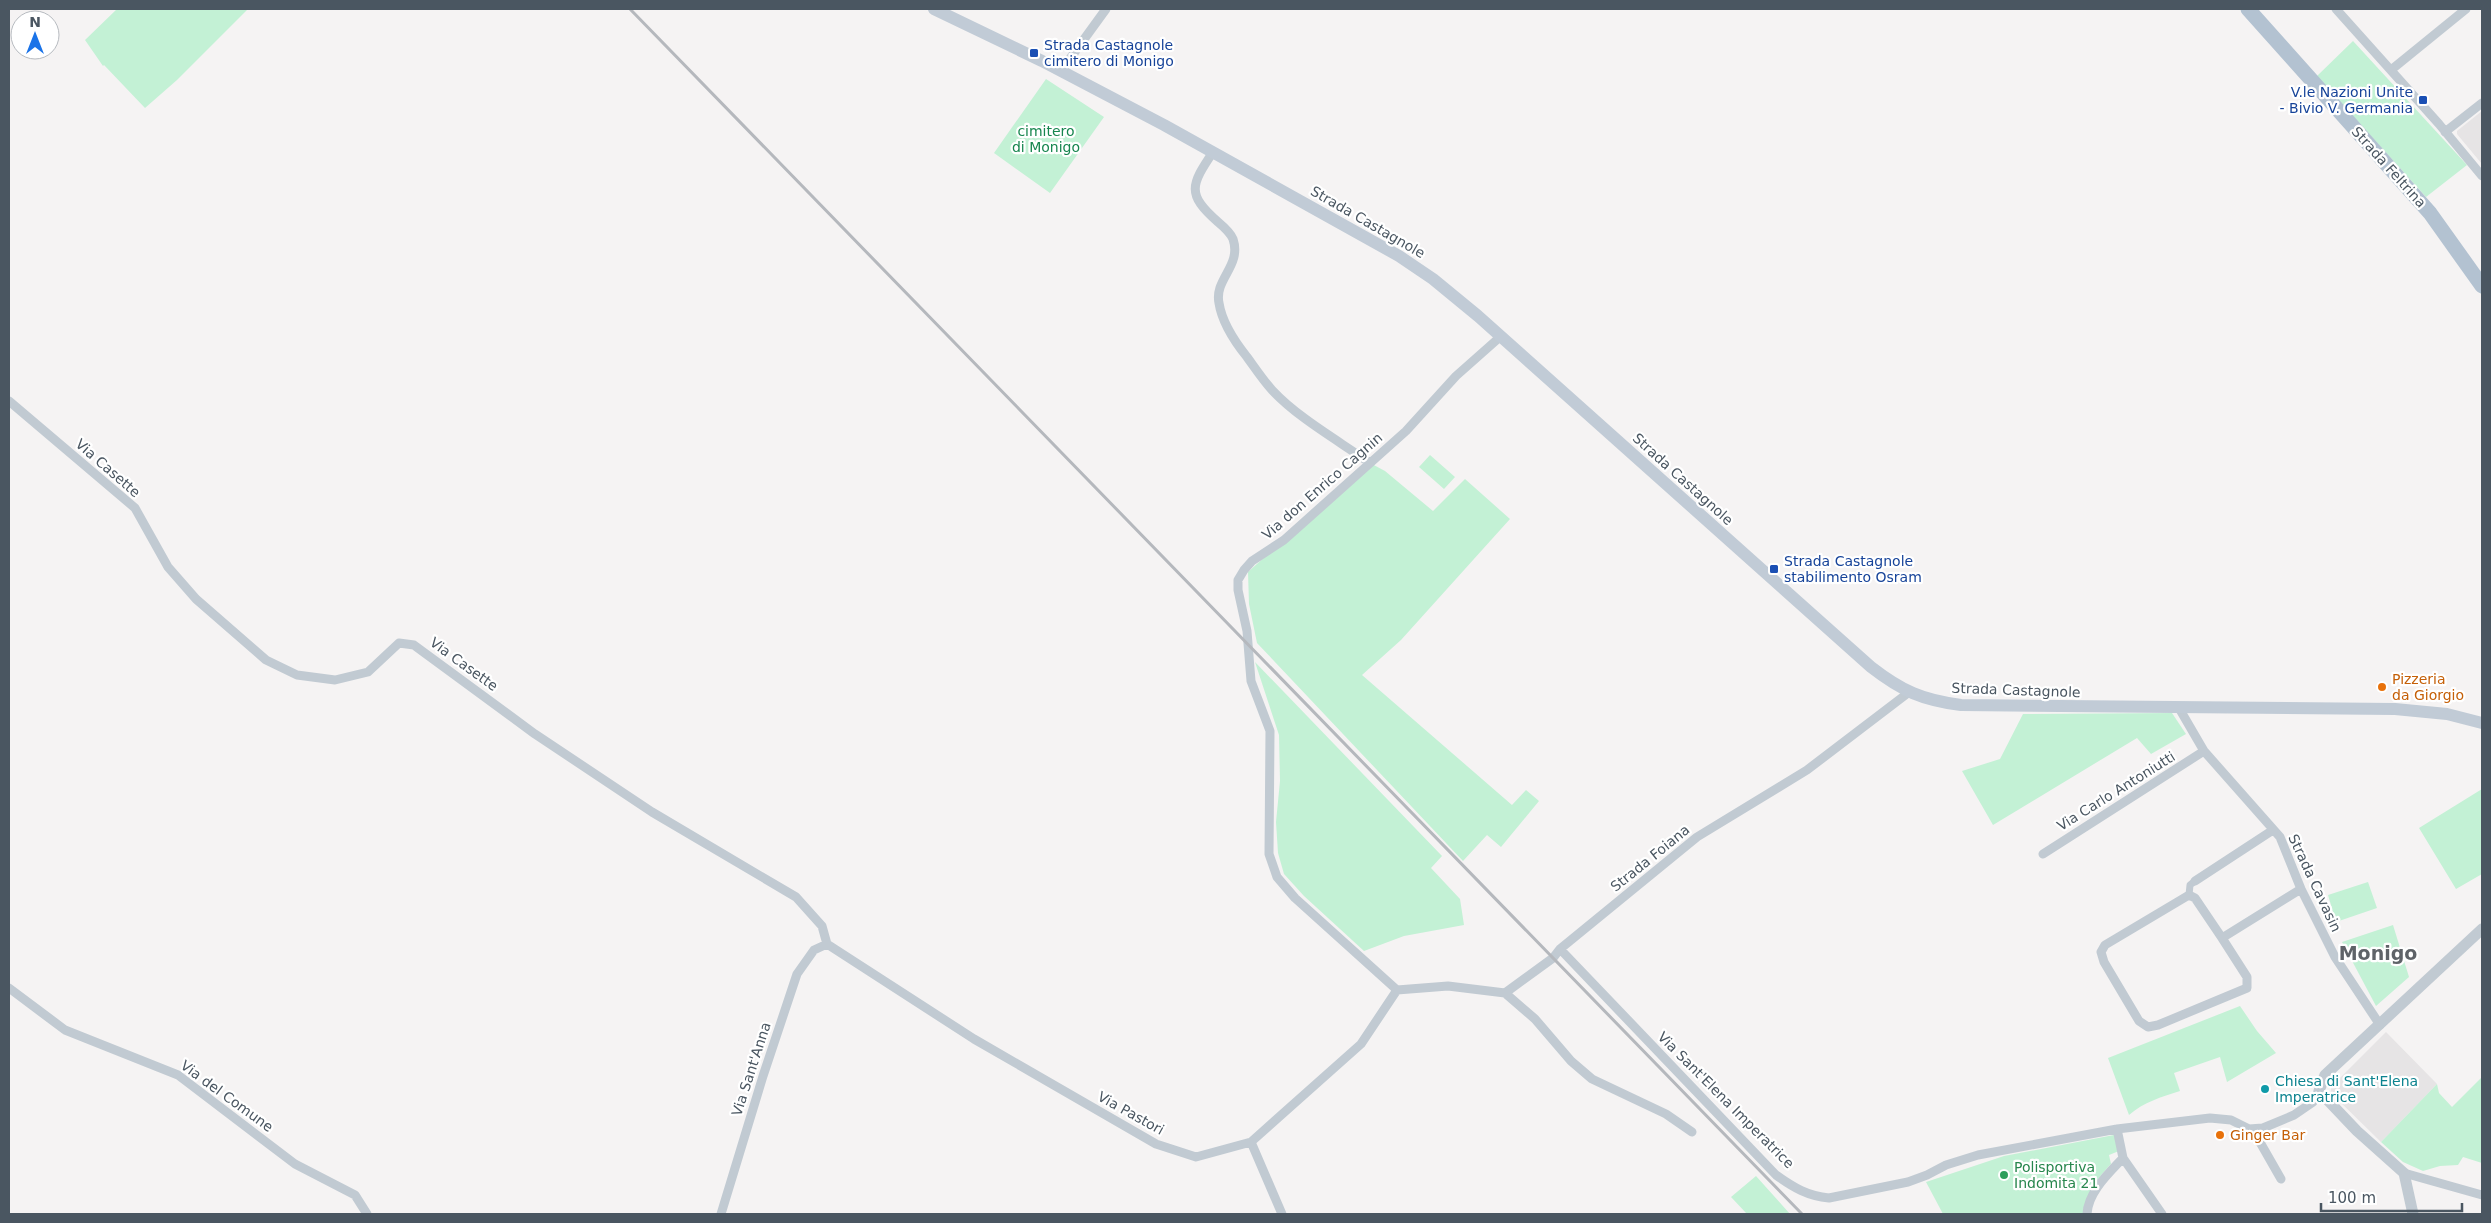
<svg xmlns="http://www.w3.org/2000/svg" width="2491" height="1223" viewBox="0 0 2491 1223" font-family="'DejaVu Sans',sans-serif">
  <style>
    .education { fill: #e6e4e5 }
    .green { fill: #c3f1d5 }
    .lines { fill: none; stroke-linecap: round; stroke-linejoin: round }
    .pedestrian { stroke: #c1cad2; stroke-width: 7 }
    .minor { stroke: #c1cad2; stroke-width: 9 }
    .tertiary { stroke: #c1cad2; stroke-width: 11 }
    .secondary { stroke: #c1cbd6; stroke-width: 12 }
    .primary { stroke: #b3c2d1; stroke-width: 15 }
    .rail { stroke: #b5b8bd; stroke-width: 3 }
    .transit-dot { fill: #1a4fb4; stroke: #fff; stroke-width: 2 }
    .food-dot { fill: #e8710a; stroke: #fff; stroke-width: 2 }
    .culture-dot { fill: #0f9aa8; stroke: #fff; stroke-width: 2 }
    .leisure-dot { fill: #2e9e5b; stroke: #fff; stroke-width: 2 }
    .labels { text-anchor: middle; stroke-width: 4.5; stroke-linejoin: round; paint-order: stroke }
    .transit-label { font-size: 14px; fill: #164399; stroke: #fff; text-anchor: start }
    .park-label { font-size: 14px; fill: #17864f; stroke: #fff }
    .street-label { font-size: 14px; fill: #4a5661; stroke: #fff }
    .food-label { font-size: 14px; fill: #c56008; stroke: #fff; text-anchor: start }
    .culture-label { font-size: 14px; fill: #0d838f; stroke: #fff; text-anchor: start }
    .leisure-label { font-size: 14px; fill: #27864d; stroke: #fff; text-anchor: start }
    .district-label { font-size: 19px; font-weight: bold; fill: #5f6368; stroke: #fff }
  </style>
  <rect width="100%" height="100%" fill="#f5f3f3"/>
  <path class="education" d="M2482 111V164L2457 134V131Z
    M2386 1032 2437 1084 2381 1142 2331 1093V1087Z"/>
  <path class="green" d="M117 9H248L177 80 145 108 104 65 103 66 85 40Z
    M2353 41 2467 165 2426 197 2317 76Z
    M1046 79 1104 117 1050 193 994 153Z
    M1430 455 1455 477 1444 489 1419 467Z
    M1370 463 1385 471 1433 511 1465 479 1510 519 1401 640 1362 675 1512 805 1526 790 1539 801 1501 847 1487 835 1463 861 1257 643 1249 604 1248 572Z
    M1255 662 1442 856 1431 868 1460 899 1464 925 1404 936 1364 951 1304 896 1284 874 1278 853 1276 822 1280 781 1279 735Z
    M2172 713 2186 734 2151 754 2137 738 1993 825 1962 771 2000 759 2023 714Z
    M2482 789V874L2456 889 2419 828Z
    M2368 882 2377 908 2336 922 2328 895Z
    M2393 925 2409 977 2376 1006 2342 942Z
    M2240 1006 2257 1031 2276 1053 2227 1082 2220 1057 2174 1073 2180 1091C2161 1097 2144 1102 2129 1115L2108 1058Z
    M2482 1077V1163L2463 1157 2458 1165 2440 1166 2423 1171 2403 1162 2381 1142 2437 1084 2439 1093 2452 1107Z
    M2114 1135 2119 1151 2109 1155 2111 1164C2098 1177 2085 1196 2083 1214H1943L1926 1182 2004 1156Z
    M1756 1176 1790 1214H1747L1731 1197Z"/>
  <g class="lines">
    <path class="pedestrian" d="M2189 895 2190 885 2195 881"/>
    <path class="minor" d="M2336 9 2439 124 2482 176
      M2391 70 2466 9
      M1061 71 1106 9
      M2445 132 2482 103
      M1213 152C1191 185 1186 194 1218 222 1224 227 1230 232 1233 239 1242 266 1214 279 1219 303 1222 323 1235 342 1247 357 1255 368 1263 380 1272 390 1298 418 1339 441 1370 463
      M9 401 135 508 168 567 196 599 266 660 297 675 335 680 368 672 399 643 414 645 535 734 652 812 796 897 822 926 827 944
      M2179 708 2204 751 2280 837 2301 889 2335 957 2380 1025
      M2043 854 2204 751
      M2195 881 2273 830
      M2222 938 2247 977V988L2158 1025 2148 1027 2139 1021 2104 962 2101 952 2105 945 2189 895 2195 898 2222 938 2301 889
      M827 944 974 1039 1156 1144 1196 1157 1251 1142 1361 1044 1397 990
      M1560 949 1776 1175C1794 1188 1808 1196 1829 1198L1908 1182 1927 1175 1946 1165 1978 1155 2117 1129 2210 1118 2231 1120 2249 1129 2263 1128 2294 1115 2313 1102 2319 1091
      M9 988 65 1030 178 1075 295 1164 355 1195 367 1214
      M1397 990 1295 898 1277 877 1269 854 1270 731 1251 681 1247 631 1238 590V580L1244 570 1252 561 1284 540 1406 431 1456 376 1500 337
      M1397 990 1448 986 1505 993 1553 958 1560 949 1697 837 1807 770 1908 693
      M1505 993 1535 1019 1571 1061 1592 1079 1666 1114 1692 1132
      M2117 1129 2123 1158 2162 1214
      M2253 1130 2281 1179
      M1251 1142 1282 1214
      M2404 1173 2482 1195
      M721 1214 763 1076 797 974 814 950 827 944
      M2087 1214C2088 1192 2109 1173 2123 1158"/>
    <path class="tertiary" d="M2413 1214 2404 1173 2357 1131 2319 1091 2325 1075 2482 929"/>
    <path class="secondary" d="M934 9 1042 61 1164 125 1399 256 1433 279 1478 316 1871 667C1902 691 1922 700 1961 705L2395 709 2447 714 2482 723"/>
    <path class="primary" d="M2248 9 2430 213 2482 286"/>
    <path class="rail" d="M630 9 1802 1214"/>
  </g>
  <g class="transit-dot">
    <rect x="1029" y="48" width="10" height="10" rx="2.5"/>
    <rect x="2418" y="95" width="10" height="10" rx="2.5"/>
    <rect x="1769" y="564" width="10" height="10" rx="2.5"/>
  </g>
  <g class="food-dot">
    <circle cx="2382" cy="687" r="5"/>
    <circle cx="2220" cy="1135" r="5"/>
  </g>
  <circle class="culture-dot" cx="2265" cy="1089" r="5"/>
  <circle class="leisure-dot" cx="2004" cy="1175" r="5"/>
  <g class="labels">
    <g class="transit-label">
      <text x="1044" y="50">Strada Castagnole<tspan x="1044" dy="16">cimitero di Monigo</tspan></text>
      <text x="2413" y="97" text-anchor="end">V.le Nazioni Unite<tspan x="2413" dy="16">- Bivio V. Germania</tspan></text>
      <text x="1784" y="566">Strada Castagnole<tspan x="1784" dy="16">stabilimento Osram</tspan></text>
    </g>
    <g class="park-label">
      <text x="1046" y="136">cimitero<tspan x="1046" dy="16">di Monigo</tspan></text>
    </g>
    <g class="street-label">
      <text transform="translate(2389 167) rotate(48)" y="5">Strada Feltrina</text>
      <text transform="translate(1368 222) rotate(30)" y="5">Strada Castagnole</text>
      <text transform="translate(108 468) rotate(41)" y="5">Via Casette</text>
      <text transform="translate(1683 479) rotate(42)" y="5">Strada Castagnole</text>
      <text transform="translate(1322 486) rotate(-41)" y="5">Via don Enrico Cagnin</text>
      <text transform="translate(464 664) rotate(36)" y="5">Via Casette</text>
      <text transform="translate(2016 690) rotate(2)" y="5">Strada Castagnole</text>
      <text transform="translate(2116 791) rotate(-32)" y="5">Via Carlo Antoniutti</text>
      <text transform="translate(1650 858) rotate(-39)" y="5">Strada Foiana</text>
      <text transform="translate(2315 883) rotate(65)" y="5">Strada Cavasin</text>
      <text transform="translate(751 1069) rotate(-72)" y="5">Via Sant'Anna</text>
      <text transform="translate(227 1096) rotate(36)" y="5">Via del Comune</text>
      <text transform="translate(1726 1100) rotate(45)" y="5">Via Sant'Elena Imperatrice</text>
      <text transform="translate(1131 1113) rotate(29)" y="5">Via Pastori</text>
    </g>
    <g class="food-label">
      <text x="2392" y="684">Pizzeria<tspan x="2392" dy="16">da Giorgio</tspan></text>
      <text x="2230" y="1140">Ginger Bar</text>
    </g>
    <g class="culture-label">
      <text x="2275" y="1086">Chiesa di Sant'Elena<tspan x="2275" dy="16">Imperatrice</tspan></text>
    </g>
    <g class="leisure-label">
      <text x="2014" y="1172">Polisportiva<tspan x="2014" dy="16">Indomita 21</tspan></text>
    </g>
    <g class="district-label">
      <text x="2378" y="960">Monigo</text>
    </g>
  </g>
  <rect width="2491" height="1223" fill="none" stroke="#4a5661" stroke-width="20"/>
  <g transform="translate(35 35)"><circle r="24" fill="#ffffff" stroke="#b7bbc0"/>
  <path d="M0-4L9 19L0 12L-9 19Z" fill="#1a73e8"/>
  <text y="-8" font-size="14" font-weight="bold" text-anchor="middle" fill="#4a5661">N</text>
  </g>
  <path d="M2321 1203v8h141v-8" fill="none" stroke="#4a5661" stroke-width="2.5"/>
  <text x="2328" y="1203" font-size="15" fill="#4a5661" stroke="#ffffff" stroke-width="4" paint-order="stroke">100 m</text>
</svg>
